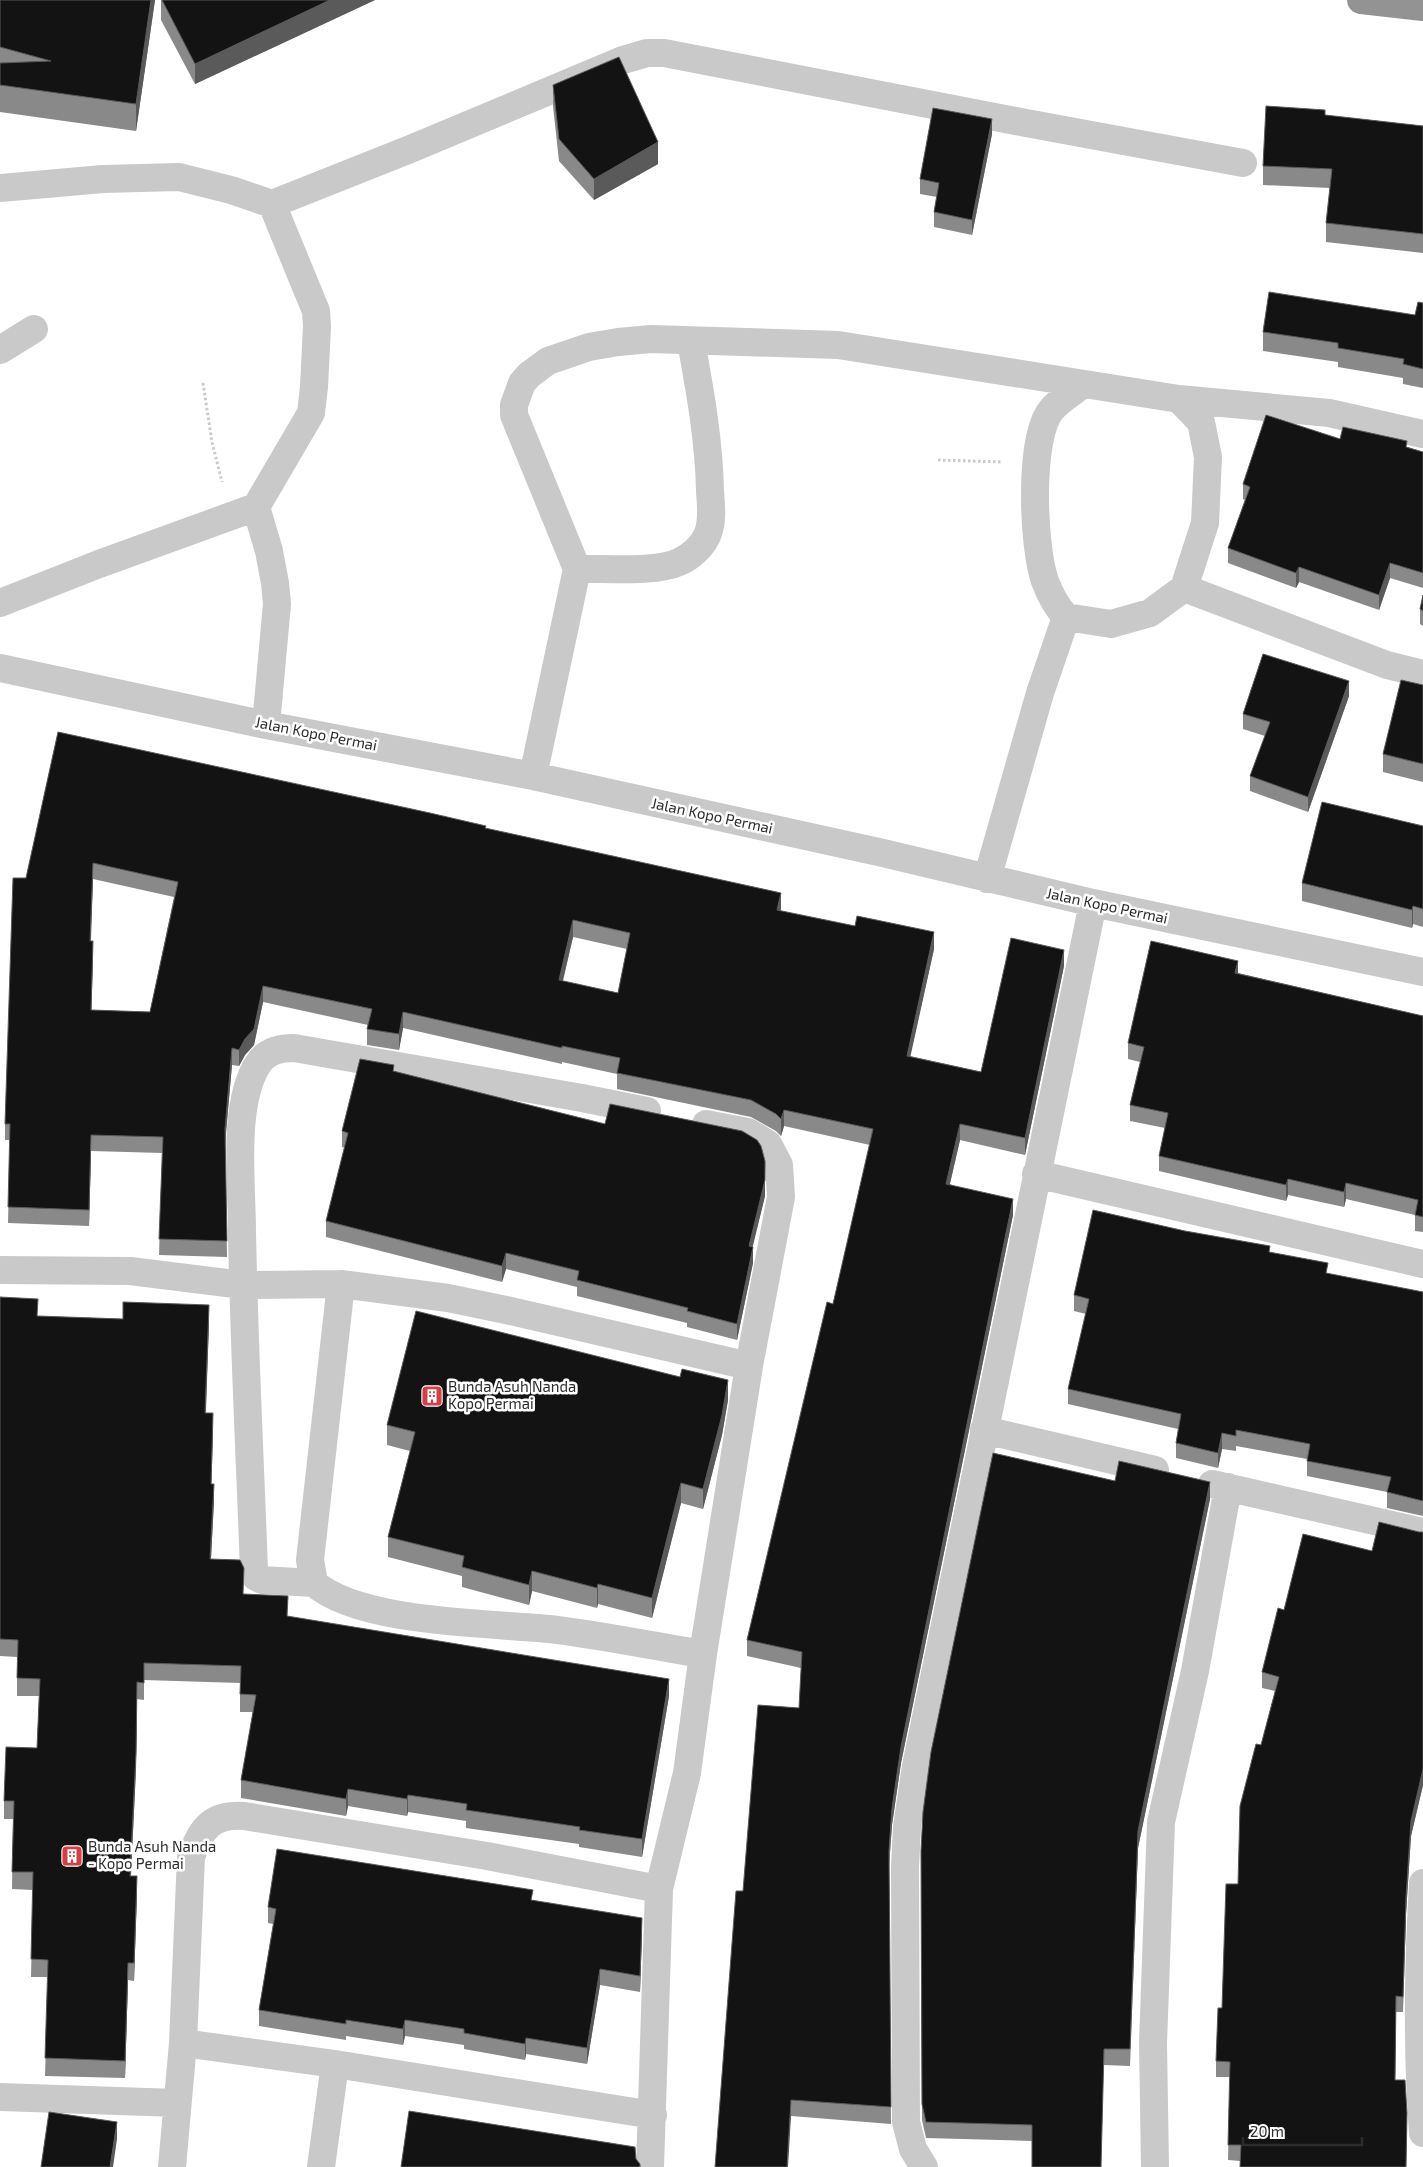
<svg xmlns="http://www.w3.org/2000/svg" width="1423" height="2167" viewBox="0 0 1423 2167" font-family="'Exo 2',sans-serif">
  <style>
    .lines { fill: none; stroke-linecap: round; stroke-linejoin: round }
    .path { stroke: #c9c9c9; stroke-width: 3; stroke-dasharray: 2.5 2.5; stroke-linecap: butt }
    .street { stroke: #c9c9c9; stroke-width: 28 }
    .highway { stroke: #939393; stroke-width: 28 }
    .wall { fill: #898989; fill-rule: evenodd }
    .shaded-wall { fill: #5a5a5a }
    .building { fill: #131313; stroke: #5a5a5a; fill-rule: evenodd }
    .labels { text-anchor: middle; stroke-width: 5; stroke-linejoin: round; paint-order: stroke }
    .street-label { font-size: 15px; fill: #2c2c2c; stroke: #fff }
    .poi-label { font-size: 15px; fill: #2c2c2c; stroke: #fff; text-anchor: start }
  </style>
  <rect width="100%" height="100%" fill="#fff"/>
  <g class="lines">
    <path class="path" d="M203 383 212 442 222 482
      M938 460 1003 462"/>
    <path class="street" d="M0 188 103 179 179 177 231 190 272 204
      M0 350 34 329
      M1082 385C1073 392 1060 400 1052 409 1028 436 1033 548 1045 581 1050 595 1056 606 1066 617L1111 624 1150 613 1184 588 1205 523 1208 457 1201 422 1179 399
      M256 507 311 413 314 387 317 326 316 311 272 204 408 150 623 60 647 53H664L1026 123 1243 163
      M577 569C605 568 655 573 679 562 691 557 704 545 708 533 713 520 711 505 710 491 709 440 700 391 691 341
      M1184 588 1387 665 1423 674
      M0 603 99 564 256 507 269 551 275 583 277 604 266 725
      M0 668 266 725 533 776 883 853 1093 903 1423 972
      M533 776 577 569 514 415V405L522 383 529 375 548 361 589 347 618 342 651 339 838 345 1179 399 1329 413 1423 434
      M987 879 1040 693 1066 617
      M1036 1174 1423 1264
      M0 1270 130 1271 243 1285 341 1284 448 1298 506 1310 749 1366
      M341 1284 310 1560 314 1583C359 1623 488 1623 549 1629 601 1635 652 1646 703 1654
      M984 1430 1155 1470
      M1212 1484 1423 1532
      M314 1583 262 1580 256 1577 254 1571C250 1458 244 1345 242 1231 242 1185 232 1104 258 1064 266 1051 280 1048 294 1048L582 1098 647 1111
      M1423 1883C1418 1966 1417 2051 1423 2133
      M183 2043 335 2064 653 2115
      M0 2097 177 2103
      M172 2167 183 2043 191 1857C201 1828 212 1814 244 1816L487 1856 659 1889
      M321 2167 335 2064
      M650 2167 659 1889 687 1773 703 1654 749 1366 781 1197 779 1165 768 1144 748 1132 706 1124
      M924 2167 913 2149 906 2122 905 1867 907 1827 916 1766 1093 903
      M1155 2167 1153 2043 1161 1822 1195 1671 1228 1487"/>
    <path class="highway" d="M1361 0 1423 7"/>
  </g>
  <path class="wall" d="M0 0H155L136 131 0 112Z
    M161 0H375L195 84 161 20Z
    M553 85 658 164 594 200 559 161 553 106Z
    M1325 115 1423 126V253L1326 242V223L1330 188 1263 185V166Z
    M992 134 972 235 934 227V212L937 197 920 194V179Z
    M1423 303V388L1403 384V378L1338 367V362L1263 351V332L1415 315Z
    M1340 439 1407 447 1423 452V588L1390 578 1379 610 1299 582 1296 588 1228 563V548L1245 500 1243 499V484Z
    M1423 595V626L1420 624V609Z
    M1423 685V782L1383 772V754Z
    M1349 696 1308 812 1250 791V776L1265 736 1243 729V714Z
    M58 732 486 829 781 909 780 911 934 949 910 1056 981 1072 1064 966 1025 1155 960 1140 950 1184 1013 1215 901 1763 892 1825 889 1866 891 2124 791 2116 743 1891 799 1708 801 1668 747 1656V1640L833 1304 870 1145 784 1126 781 1136 776 1131 751 1117 617 1089V1074L562 1062V1064L403 1028 399 1050 367 1045V1029L368 1025 263 1002 254 1045 245 1055 239 1066 232 1065 225 1142 227 1257 159 1255 162 1153 91 1151 89 1226 8 1223 10 1140H5V1124L26 878ZM93 879 174 897 150 1012 91 1010 93 957 91 941ZM573 937 627 949 618 993 563 981Z
    M1423 826V927L1413 924 1412 928 1302 901V883Z
    M1238 973 1423 1016V1232L1415 1231V1215L1346 1199 1344 1207 1288 1195 1286 1201 1159 1171V1156L1165 1128 1130 1121V1105L1140 1062 1128 1059V1043Z
    M394 1071 765 1196 752 1247 753 1263 737 1340 687 1327V1323L577 1296V1287L506 1269 502 1282 326 1237V1221L345 1148 342 1147V1131Z
    M1270 1252 1328 1274 1423 1292V1516L1387 1508V1492L1307 1476V1459L1236 1446V1451L1222 1449 1218 1468 1176 1458V1443L1178 1429 1068 1404V1389L1086 1314 1074 1311V1295Z
    M0 1297 38 1316 209 1322 206 1413 213 1431 211 1484 214 1501 211 1559 244 1594 288 1617 669 1696 642 1857 579 1847V1844L466 1828V1821L408 1812 407 1816 348 1806 346 1816 241 1798V1780L253 1712H240V1683L144 1680V1700L137 1699 136 1769 131 1876 137 1893 134 1981 128 1980 125 2078 45 2076 48 1977H31L33 1890 12 1889 13 1819H4V1801L37 1748 39 1696H17V1657L0 1656Z
    M728 1400 722 1435 703 1509 681 1503 652 1618 598 1604 597 1608 532 1591 529 1605 462 1587V1576L388 1557V1537L410 1451 387 1445V1425Z
    M1115 1481 1210 1499 1138 1848 1130 2066 1104 2065 1032 2141 926 2138 922 2120 921 1851Z
    M1419 1532H1423V1785L1411 1836 1406 1914 1403 2012H1396L1395 2080 1407 2129 1406 2167H1240V2161L1228 2160 1230 2077H1216V2061L1222 2008 1238 1884 1261 1745 1275 1691 1262 1688V1672L1284 1610 1372 1551Z
    M533 1900 642 1934 640 1992 600 1985 587 2064 526 2054 525 2060 464 2049V2045L405 2036 403 2045 346 2036V2040L259 2026V2010L273 1924 268 1923V1907Z"/>
  <path class="shaded-wall" d="M151 0H155L136 131V104Z
    M330 0H375L195 84V64Z
    M992 119V134L972 235V220Z
    M658 142V164L594 200V179Z
    M1390 563V578L1379 610V595Z
    M1299 567V582L1296 588V573Z
    M1349 681V696L1308 812V797Z
    M93 863V879L90 957V941Z
    M781 893V909L777 926V910Z
    M1413 906V924L1412 928V910Z
    M573 920V937L559 996V980Z
    M934 932V949L907 1072V1056Z
    M93 941V957L91 1026V1010Z
    M1064 950V966L1025 1155V1138Z
    M1238 961V976L1235 973Z
    M263 986V1002L254 1045 245 1055 239 1066V1050Z
    M403 1012V1028L399 1050V1034Z
    M232 1048V1065L225 1145V1129Z
    M784 1110V1126L781 1136V1119Z
    M960 1124V1140L946 1200V1184Z
    M91 1135V1151L89 1226V1210Z
    M1288 1179V1195L1286 1201V1185Z
    M765 1180V1196L749 1262V1246Z
    M1346 1183V1199L1344 1207V1192Z
    M1013 1199V1215L901 1763 892 1825 889 1867 892 1808 901 1747Z
    M753 1247V1263L737 1340V1324Z
    M506 1253V1269L502 1282V1266Z
    M209 1305V1322L205 1431V1413Z
    M728 1380V1400L722 1435 703 1509V1489Z
    M213 1413V1431L211 1501V1484Z
    M1222 1433V1449L1218 1468V1453Z
    M1210 1482V1499L1138 1848 1130 2066 1138 1831Z
    M681 1483V1503L652 1618V1598Z
    M214 1484V1501L210 1577V1559Z
    M532 1571V1591L529 1605V1585Z
    M598 1584V1604L597 1608V1588Z
    M669 1679V1696L642 1857V1839Z
    M137 1682 136 1769 130 1893V1876Z
    M1423 1769V1785L1411 1836 1406 1914 1403 2012 1406 1898 1411 1821Z
    M348 1789V1806L346 1816V1799Z
    M408 1795V1812L407 1816V1799Z
    M137 1876V1893L134 1981V1963Z
    M642 1918V1934L640 1992V1976Z
    M128 1963V1980L125 2078V2061Z
    M600 1969V1985L587 2064V2048Z
    M405 2020V2036L403 2045V2029Z
    M526 2038V2054L525 2060V2044Z
    M791 2100V2116L788 2167H787Z
    M117 2122V2139L113 2167H110Z"/>
  <path class="building" d="M0 0H151L136 104 0 85V63L51 61 0 47Z
    M162 0H330L195 64Z
    M619 57 658 142 594 179 559 139 553 85Z
    M1266 106 1325 110V115L1423 126V234L1326 223 1332 169 1263 166Z
    M933 108 992 119 972 220 934 212 939 183 920 179Z
    M1269 292 1415 315 1418 302 1423 303V369L1403 364 1404 359 1338 348V343L1263 332Z
    M1266 415 1340 439 1343 427 1407 441 1406 447 1423 452V573L1390 563 1379 595 1299 567 1296 573 1228 548 1250 487 1243 484Z
    M1423 595V611L1420 609Z
    M1263 654 1349 681 1308 797 1250 776 1270 722 1243 714Z
    M1401 680 1423 685V764L1383 754Z
    M58 732 430 813 486 826 485 828 781 893 777 910 855 926 857 916 934 932 907 1056 981 1072 1011 938 1064 950 1025 1138 960 1124 946 1184 1013 1199 901 1747 892 1808 889 1851 891 2107 791 2100 787 2167H715L736 1891H743L758 1705 799 1708 802 1652 747 1640 827 1302 833 1304 873 1129 784 1110 781 1119 776 1114 751 1100 617 1073 620 1058 562 1046V1048L403 1012 399 1034 367 1029 372 1009 263 986 254 1029 245 1039 239 1050 232 1048 225 1129 227 1241 159 1239 163 1137 91 1135 89 1210 8 1207 10 1124H5L13 878H26ZM93 863 178 882 150 1012 91 1010 93 941H90ZM573 920 630 933 618 993 559 980Z
    M1322 802 1423 826V909L1413 906 1412 910 1302 883Z
    M1151 941 1238 961 1235 973 1423 1016V1217L1415 1215 1418 1200 1346 1183 1344 1192 1288 1179 1286 1185 1159 1156 1168 1113 1130 1105 1144 1047 1128 1043Z
    M360 1059 394 1065 393 1071 605 1124 610 1104 742 1131 757 1140 761 1146 765 1161V1180L749 1246 753 1247 737 1324 687 1311 688 1308 577 1280 579 1271 506 1253 502 1266 326 1221 348 1133 342 1131Z
    M1093 1210 1185 1231 1270 1246 1269 1252 1328 1263 1326 1273 1423 1292V1501L1387 1492 1391 1477 1307 1461 1310 1444 1236 1430V1436L1222 1433 1218 1453 1176 1443 1181 1414 1068 1389 1089 1299 1074 1295Z
    M0 1297 38 1299 37 1316 123 1319V1302L209 1305 205 1413H213L211 1484H214L210 1559 240 1560 244 1568 243 1594 288 1596 287 1616 669 1679 642 1839 579 1830 580 1827 466 1810 467 1804 408 1795 407 1799 348 1789 346 1799 241 1780 256 1695 240 1694 241 1666 144 1663V1683L137 1682 136 1752 130 1876H137L134 1963H128L125 2061 45 2058 48 1960 31 1959 33 1872H12L14 1801H4L6 1747 37 1748 40 1679 17 1678 18 1640 0 1639Z
    M416 1311 680 1377 682 1369 728 1380 722 1415 703 1489 681 1483 652 1598 598 1584 597 1588 532 1571 529 1585 462 1567 464 1556 388 1537 415 1432 387 1425Z
    M993 1453 1115 1481 1119 1461 1210 1482 1138 1831 1130 2049H1104L1101 2167H1032V2125L926 2122 922 2104 921 1851 923 1812 931 1752Z
    M1379 1522 1419 1532H1423V1769L1411 1821 1406 1898 1403 1997 1396 1996 1395 2080H1405L1407 2113 1406 2167H1240L1241 2145H1228L1230 2062 1216 2061 1218 2008H1222L1226 1884H1238L1240 1806 1256 1744 1261 1745 1279 1677 1262 1672 1278 1608 1284 1610 1303 1534 1372 1551Z
    M277 1849 533 1890 531 1900 642 1918 640 1976 600 1969 587 2048 526 2038 525 2044 464 2033V2029L405 2020 403 2029 346 2020V2024L259 2010 276 1909 268 1907Z
    M409 2111 635 2147 636 2159 640 2164V2167H401Z
    M49 2112 117 2122 110 2167H41Z"/>
  <defs>
    <g id="building-square" transform="scale(1.125)"><rect x="-9" y="-9" width="18" height="18" rx="4" fill="#d24044" stroke="#fff"/><path d="M-4-6H4V6H1V3H-1V6H-4ZM-2.5-4.3h1.7v1.8h-1.7ZM.8-4.3h1.7v1.8H.8ZM-2.5-1h1.7V.8h-1.7ZM.8-1h1.7V.8H.8Z" fill="#fff"/></g>
  </defs>
  <g fill-rule="evenodd">
    <use href="#building-square" x="432" y="1396"/>
    <use href="#building-square" x="72" y="1856"/>
  </g>
  <g class="labels">
    <g class="street-label">
      <text transform="translate(316 734) rotate(11)" y="5">Jalan Kopo Permai</text>
      <text transform="translate(712 816) rotate(12)" y="5">Jalan Kopo Permai</text>
      <text transform="translate(1107 906) rotate(12)" y="5">Jalan Kopo Permai</text>
    </g>
    <g class="poi-label">
      <text x="448" y="1392">Bunda Asuh Nanda<tspan x="448" dy="17">Kopo Permai</tspan></text>
      <text x="88" y="1852">Bunda Asuh Nanda<tspan x="88" dy="17">- Kopo Permai</tspan></text>
    </g>
  </g>
  <path d="M1243 2137v8h119v-8" fill="none" stroke="#2c2c2c" stroke-width="2.5"/>
  <text x="1250" y="2137" font-size="15" fill="#2c2c2c" stroke="#ffffff" stroke-width="4" paint-order="stroke">20 m</text>
</svg>
